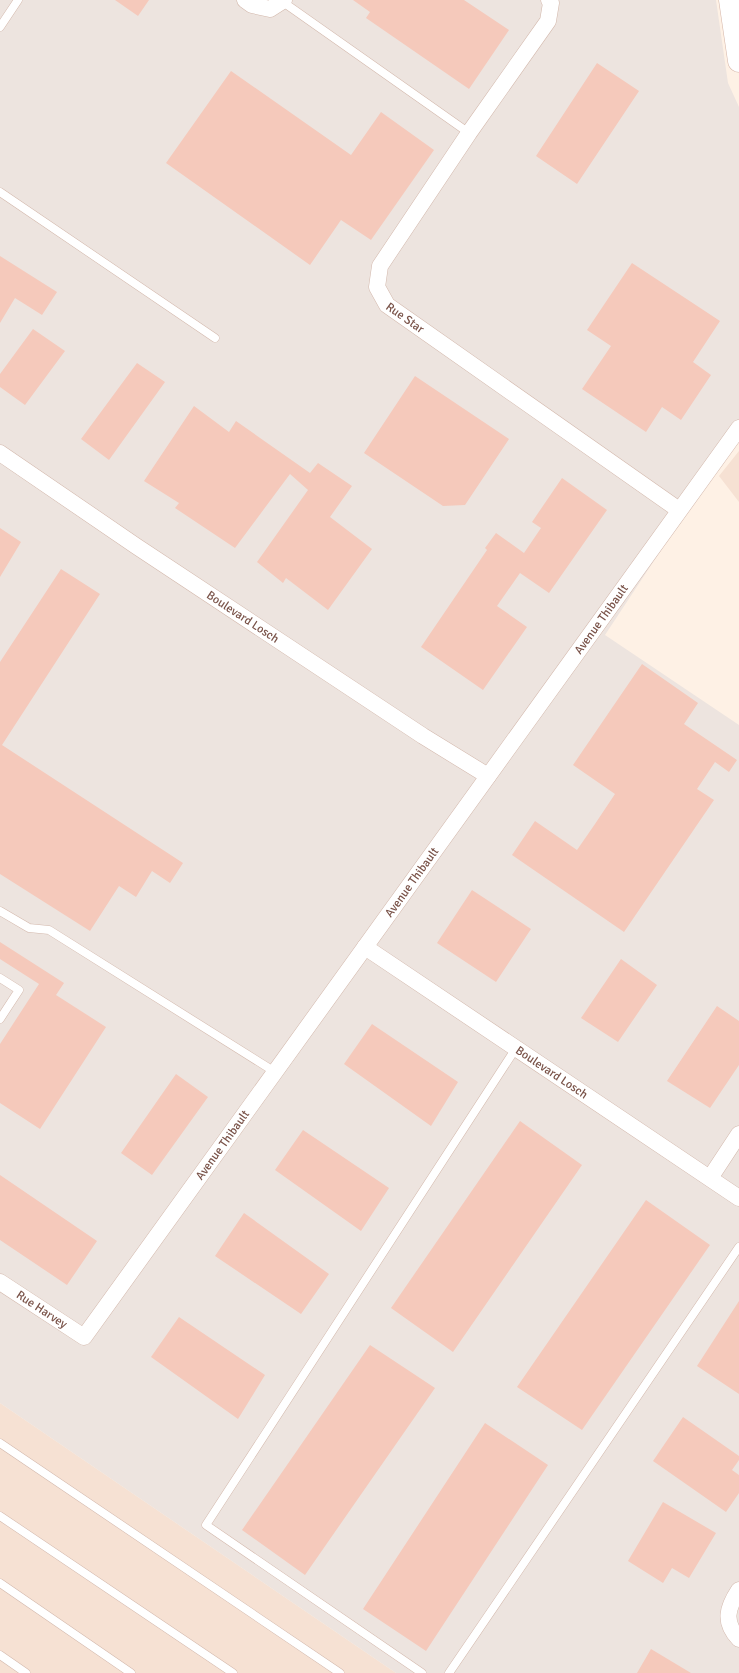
<svg xmlns="http://www.w3.org/2000/svg" width="739" height="1673" viewBox="0 0 739 1673" font-family="Signika,sans-serif">
  <style>
    .residential { fill: #f6e1d3 }
    .industrial { fill: #ede4df }
    .building { fill: #f5c9bb }
    .lines { fill: none; stroke-linecap: round; stroke-linejoin: round }
    .lane-casing { stroke: #d3b8ac; stroke-width: 9 }
    .street-casing { stroke: #d3b8ac; stroke-width: 17 }
    .secondary-casing { stroke: #d6b7aa; stroke-width: 23 }
    .lane { stroke: #fff; stroke-width: 8 }
    .street { stroke: #fff; stroke-width: 16 }
    .secondary { stroke: #fff; stroke-width: 22 }
    .labels { text-anchor: middle; stroke-width: 3; stroke-linejoin: round; paint-order: stroke }
    .street-label { font-size: 12px; fill: #795248; stroke: #fff5ed }
  </style>
  <rect width="100%" height="100%" fill="#fef1e5"/>
  <path class="residential" d="M739 451V502L719 476Z
    M0 1403 396 1673H0Z"/>
  <path class="industrial" d="M0 0H716L728 83 739 107V432L605 635 739 725V1673H396L0 1403Z"/>
  <path class="building" d="M115 0H149L138 16Z
    M353 0H464L509 30 469 89 366 18 370 12Z
    M597 63 639 91 577 184 536 156Z
    M231 71 351 155 381 112 434 150 371 240 341 220 310 265 166 163Z
    M0 256 57 292 42 315 15 298 0 323Z
    M632 263 720 321 693 362 711 375 681 420 662 407 646 432 582 389 611 346 587 330Z
    M33 329 65 351 25 405 0 387V374Z
    M137 363 165 382 109 460 81 439Z
    M415 376 509 439 465 505 443 506 364 453Z
    M194 406 229 432 236 421 310 473 318 463 352 486 330 517 372 549 328 610 286 578 283 583 257 562 308 490 290 474 235 548 175 508 179 503 144 481Z
    M562 478 607 510 549 593 520 573 497 606 527 627 483 690 421 647 487 550 485 548 496 533 524 553 541 528 532 522Z
    M0 528 21 542 0 577Z
    M61 569 100 594 2 745 183 863 170 883 152 871 136 897 119 886 90 931 0 874V662Z
    M642 664 698 703 684 724 737 760 729 772 715 762 697 789 714 800 624 932 512 855 535 821 577 850 595 824 615 794 573 765Z
    M472 890 531 929 496 982 437 943Z
    M0 942 64 983 56 995 106 1027 40 1129 0 1103V1044L39 984 0 959Z
    M621 959 657 985 618 1042 581 1018Z
    M717 1006 739 1021V1065L710 1108 667 1081Z
    M372 1024 458 1082 431 1126 344 1064Z
    M176 1074 208 1097 152 1175 121 1153Z
    M520 1121 582 1165 453 1352 391 1308Z
    M303 1130 389 1188 361 1231 275 1170Z
    M0 1175 97 1241 67 1285 0 1240Z
    M646 1200 710 1245 582 1430 517 1387Z
    M244 1213 329 1274 301 1314 215 1256Z
    M739 1301V1394L697 1366Z
    M179 1317 265 1375 238 1419 151 1357Z
    M370 1345 435 1388 305 1575 242 1530Z
    M683 1417 739 1456V1460L732 1470 739 1475V1493L726 1512 653 1461Z
    M485 1423 548 1465 426 1651 363 1609Z
    M663 1502 716 1533 689 1578 672 1568 663 1583 628 1561Z
    M651 1649 691 1673H637Z"/>
  <g class="lines">
    <g class="lane-casing">
      <path id="lane" d="M283 2 469 133
        M0 27 18 0
        M0 192 215 338
        M0 911 29 928 49 930 275 1072
        M0 978 19 990 0 1019
        M0 1443 340 1673
        M0 1516 233 1673
        M0 1583 131 1673
        M0 1655 26 1673
        M422 1673 206 1525 516 1048
        M449 1673 739 1247"/>
    </g>
    <g class="street-casing">
      <g id="street">
        <path d="M245 0 252 5 270 9 284 0"/>
        <path id="s1" d="M549 0 551 3 548 21 469 133 380 266 377 287 387 305 679 510"/>
        <path id="s2" d="M0 453 136 546 423 736 488 776"/>
        <path id="s3" d="M365 947 739 1198"/>
        <path d="M710 1178 739 1134"/>
        <path id="s4" d="M0 1282 84 1337 739 428"/>
        <path d="M739 1590C727 1608 723 1622 739 1639"/>
      </g>
    </g>
    <g class="secondary-casing">
      <path id="secondary" d="M730 0 739 61"/>
    </g>
    <use href="#lane" class="lane"/>
    <use href="#street" class="street"/>
    <use href="#secondary" class="secondary"/>
  </g>
  <g class="labels">
    <g class="street-label">
      <text dy="4" stroke="none"><textPath href="#s1" startOffset="383">Rue Star</textPath></text>
      <text dy="4" stroke="none"><textPath href="#s2" startOffset="293">Boulevard Losch</textPath></text>
      <text dy="4" stroke="none"><textPath href="#s4" startOffset="985">Avenue Thibault</textPath></text>
      <text dy="4" stroke="none"><textPath href="#s4" startOffset="661">Avenue Thibault</textPath></text>
      <text dy="4" stroke="none"><textPath href="#s3" startOffset="225">Boulevard Losch</textPath></text>
      <text dy="4" stroke="none"><textPath href="#s4" startOffset="337">Avenue Thibault</textPath></text>
      <text dy="4" stroke="none"><textPath href="#s4" startOffset="50">Rue Harvey</textPath></text>
    </g>
  </g>
</svg>
